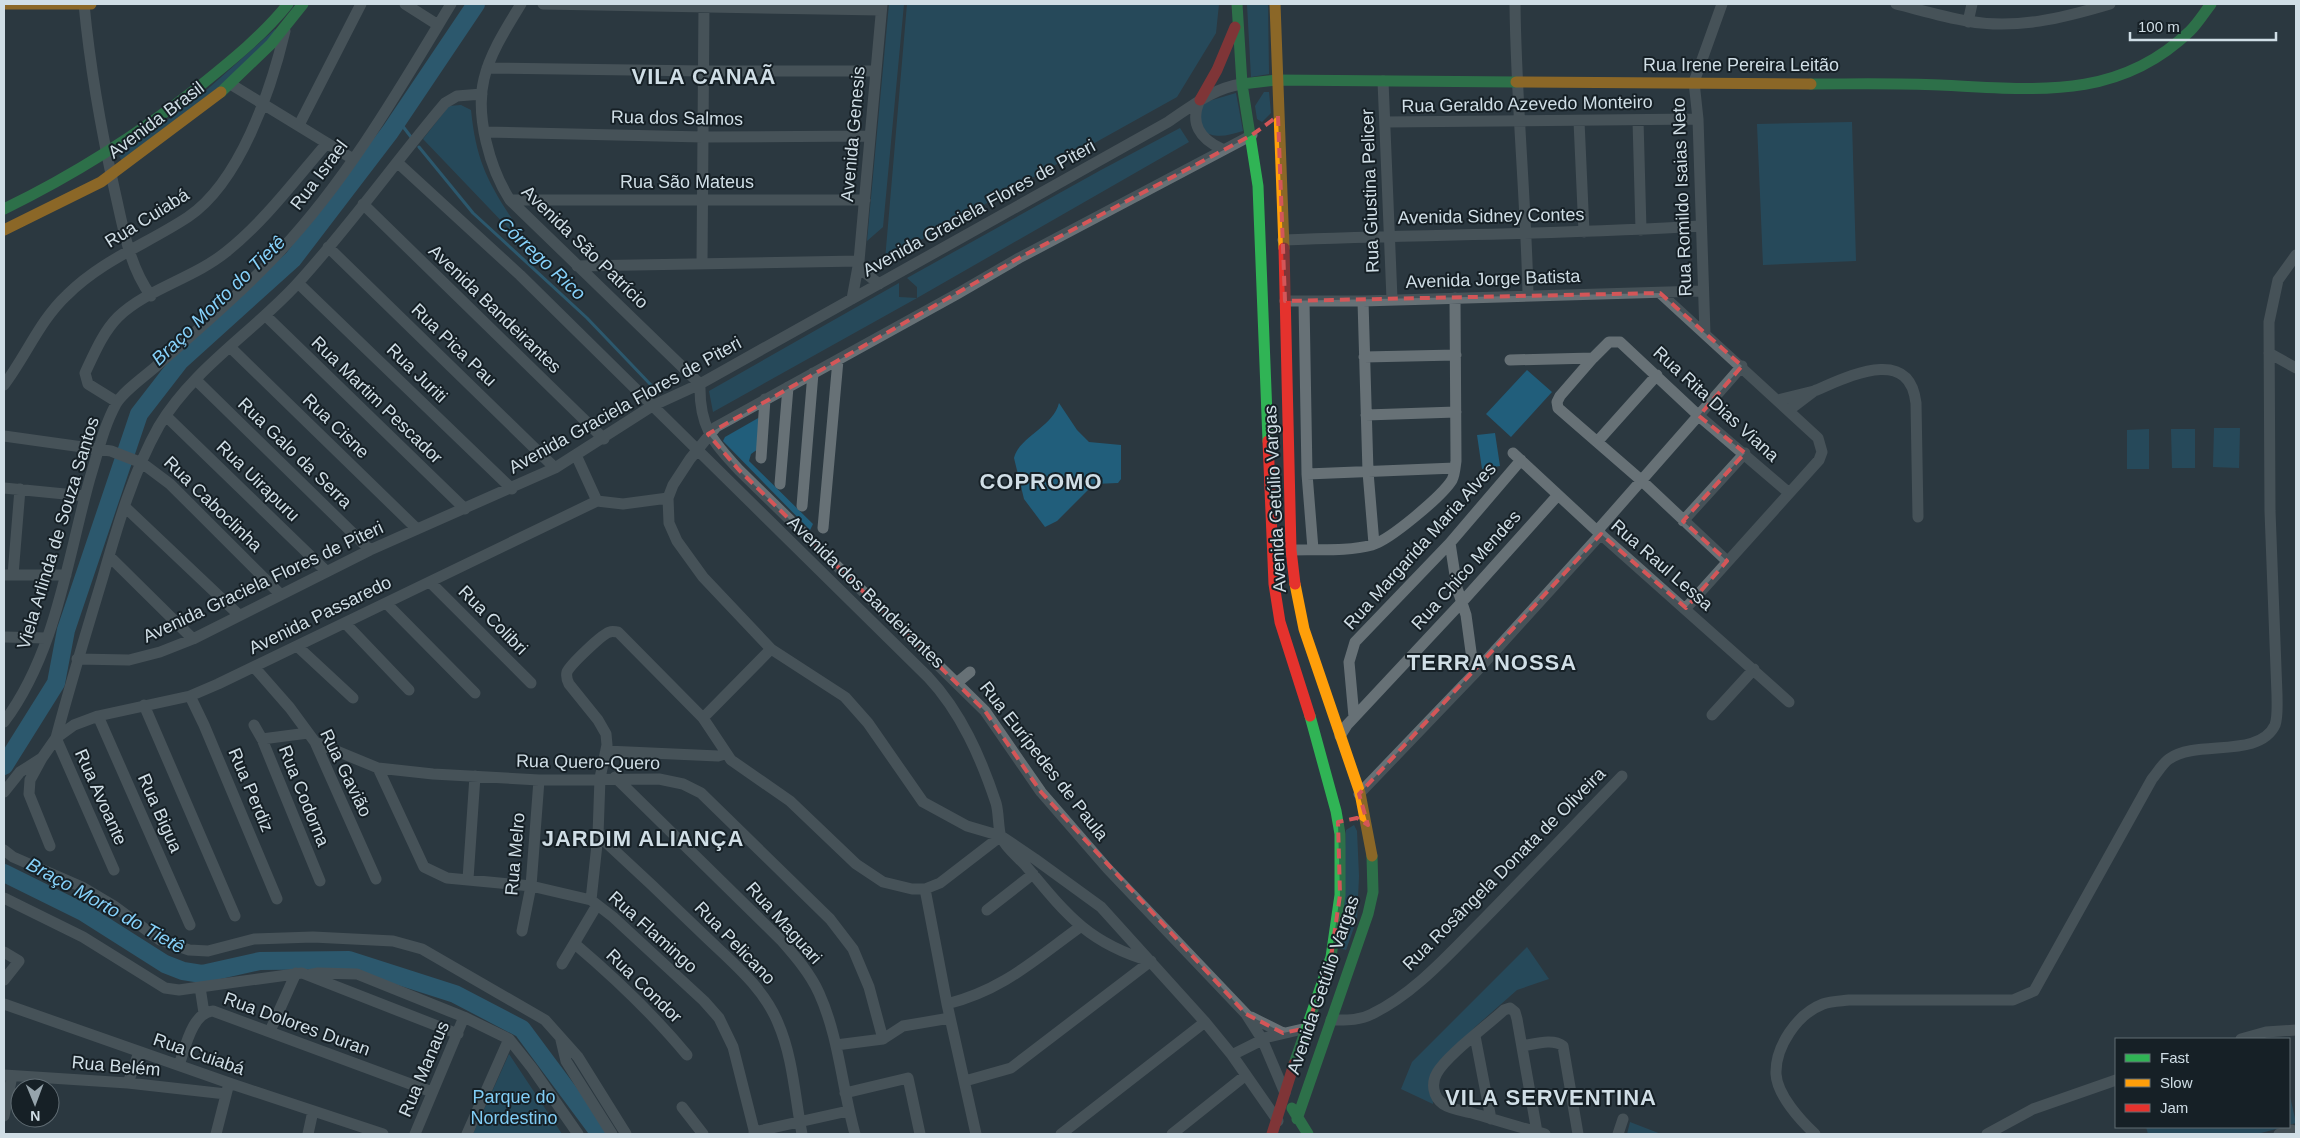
<svg xmlns="http://www.w3.org/2000/svg" width="2300" height="1138" viewBox="0 0 2300 1138" font-family="Helvetica,sans-serif">
  <style>
    .green { fill: #215e7b }
    .lines { fill: none; stroke-linecap: round; stroke-linejoin: round }
    .stream { stroke: #2e7ea4; stroke-width: 3 }
    .river { stroke: #2e7ea4; stroke-width: 18 }
    .street { stroke: #677176; stroke-width: 11 }
    .fast { stroke: #30b455; stroke-width: 11 }
    .slow { stroke: #ff9f0a; stroke-width: 11 }
    .jam { stroke: #e5322d; stroke-width: 11 }
    .marked { fill: none; stroke: #d45658; stroke-width: 4; stroke-dasharray: 10 6; stroke-linejoin: round }
    .labels { text-anchor: middle; stroke-width: 4; stroke-linejoin: round; paint-order: stroke }
    .street-label { font-size: 18px; fill: #d0dee6; stroke: #162026 }
    .park-label { font-size: 18px; fill: #81cdf5; stroke: #162026 }
    .water-label { font-size: 19px; font-style: italic; fill: #86d1fa; stroke: #162026 }
    .district-label { font-size: 22px; font-weight: bold; letter-spacing: 1px; fill: #d0dee6; stroke: #162026 }
  </style>
  <rect width="100%" height="100%" fill="#2b3840"/>
  <path class="green" d="M889 4H904L883 227 867 241Z
    M907 4H1219L1216 33 1177 97 885 260Z
    M1247 4H1268L1269 74 1251 77Z
    M275 29 278 34 205 100 122 161 119 156 201 95Z
    M1264 92H1269L1271 113 1262 122 1257 119 1255 106Z
    M1236 93 1243 131C1228 135 1216 140 1202 130L1199 106 1209 101Z
    M461 105 471 110C476 160 487 181 514 222L510 230 423 139 449 106Z
    M1852 122 1856 261 1763 265 1757 124Z
    M1180 128 1189 142 917 298 713 412 709 391 899 283V297L917 298V287L907 278 1101 170Z
    M1527 370 1552 392 1511 437 1486 414Z
    M1059 403 1077 430 1089 442 1121 445V479L1118 483 1094 484 1057 521 1045 527 1024 499 1014 458C1019 437 1053 427 1059 403Z
    M760 417 758 449 751 454 749 461 813 524 810 530 723 441 725 437Z
    M2214 428H2240L2239 468 2213 467Z
    M2149 429V469H2127V430Z
    M2171 429H2195V468H2172Z
    M1495 433 1500 466 1482 469 1477 435Z
    M1354 825 1357 831 1359 876 1357 919 1346 950 1339 948 1346 830Z
    M1527 947 1549 979 1517 990 1475 1027 1431 1075 1433 1104 1401 1089 1412 1062Z
    M509 1054 562 1134H473Z
    M2289 1092 2296 1123 2289 1125Z
    M1630 1122 1661 1134H1627Z
    M2146 1127H2284L2257 1134H2148Z"/>
  <g class="lines">
    <path class="stream" d="M398 120 411 137
      M419 147 473 213 587 318 651 385"/>
    <path class="river" d="M4 766 56 683 66 630 139 414 180 361 293 259 390 132 476 4
      M4 873 83 912 165 964 183 971 202 974 260 961 349 960 455 994 522 1029 600 1134"/>
    <path class="street" d="M84 4C90 67 101 130 115 192 123 227 129 266 151 296
      M405 4 438 25
      M521 4C507 27 490 53 484 79 475 116 490 169 510 200L700 384C699 426 712 441 739 470L985 711 1041 792 1107 868 1246 1014 1262 1039 1285 1093
      M543 4 881 10
      M1515 4C1516 101 1526 198 1528 295
      M1896 4C1920 10 1943 17 1967 21 2016 30 2063 18 2110 4
      M1968 22 1972 4
      M487 68 703 71H876
      M1383 81 1392 299
      M232 85 353 159
      M1200 100C1189 123 1200 139 1222 149
      M1638 120 1641 230
      M1579 121 1584 232
      M1385 122 1698 119
      M299 125 361 4
      M484 132 703 137 870 136
      M1252 135 1019 258 957 294 716 427 690 459 673 485 668 498 669 523 677 541 703 577 771 649 845 697 868 723 923 802 967 826 1001 836 1035 859 1101 907 1205 1022 1232 1055 1278 1121
      M398 163 520 275 928 677C961 712 981 758 996 803 999 813 998 829 1001 837 1005 847 1019 858 1026 866 1066 914 1088 943 1150 961
      M510 200H865
      M363 204 604 439
      M1283 240C1422 234 1561 235 1700 226
      M328 247 555 468
      M702 264 704 4
      M577 266 859 261
      M858 267 879 284
      M298 283 512 489
      M1660 293 1818 438 1822 452 1819 460 1686 608
      M852 299 859 261 882 4
      M1285 301H1363L1702 291
      M1304 301 1307 474 1313 549
      M1363 301 1368 472 1374 544
      M266 316 465 509
      M1705 334 1698 119 1694 82 1722 4
      M230 347 417 529
      M2269 353 2296 368
      M1364 357 1456 355
      M1510 360 1593 358
      M196 380 370 550
      M4 385C26 356 40 320 67 295 102 260 147 244 188 217 240 182 271 90 285 31
      M1814 391C1846 378 1909 344 1916 403L1918 517
      M1778 400 1814 391 1789 410
      M117 402 88 384 85 373C94 354 103 332 118 317 147 289 194 278 226 252 265 221 295 180 327 143
      M1366 415 1456 412
      M166 416 326 571
      M4 436 111 451 142 463 170 484 280 594
      M1597 442 1657 375
      M1513 453 1597 531 1789 702
      M576 455 597 501
      M761 458 765 399
      M1307 474 1455 468
      M780 484 788 387
      M4 488 85 496
      M802 506 813 373
      M125 507 239 615
      M1683 521 1745 453
      M823 528 838 360
      M1597 531 1742 366
      M1450 543 1457 588 1466 615 1474 674
      M1291 550C1317 549 1347 552 1372 545 1390 540 1442 496 1452 480 1455 474 1455 467 1456 461L1455 298
      M109 556 193 639
      M1727 561 1642 481 1558 408 1557 402 1560 396 1593 358 1609 342H1620L1699 416 1789 493
      M4 575H66
      M13 575 20 489
      M430 582 531 683
      M386 603 475 693
      M346 624 409 690
      M4 637 46 638
      M297 646 353 698
      M77 659 129 660 160 652 193 639 370 550 555 468 652 406 700 384 1168 122C1192 106 1213 88 1242 84
      M254 667 290 708 315 742 376 879
      M958 682 970 672
      M190 696 204 725 277 899
      M144 705 235 916
      M1712 715 1754 669
      M98 716 190 925
      M1354 717 1349 662 1355 642 1450 543 1521 460
      M703 718 771 649
      M4 722C56 653 67 560 90 478 98 453 103 428 116 404 123 391 148 374 160 363 201 327 244 290 281 250 349 177 399 90 451 4
      M254 725 262 739 320 881
      M1340 736 1347 725 1462 602 1558 495
      M56 738C70 685 86 633 102 580 117 528 132 474 159 426 193 369 253 332 297 284 350 226 395 162 445 103L457 96 482 94
      M56 738 114 870
      M262 739 308 733
      M315 742 378 768 433 774 539 780 659 779 683 784 701 793 830 919 853 949 869 987 883 1039
      M606 751 718 756 725 754
      M42 758 30 780 29 794 50 846
      M378 768 424 867 447 878 531 886 591 900 613 917 704 1001 719 1018 733 1047 755 1134
      M615 777 781 940C795 956 810 973 819 993 839 1037 842 1088 855 1134
      M4 792 20 772 42 758 56 738 74 725 98 716 190 696 218 684 597 501 623 504 668 498
      M1359 794 1474 674 1601 534
      M598 835C634 868 670 902 706 937 732 962 764 988 778 1023 793 1057 795 1098 802 1134
      M4 850 13 857 82 887 114 906 160 940 189 950 208 951 254 939 313 937 393 941 422 949 545 1020 578 1057 626 1134
      M468 879 475 776
      M925 889 947 1004 976 1134
      M4 898 83 937 165 988 179 990 200 987
      M591 900 598 835 600 778 607 745 606 734 598 720 569 684C567 680 566 676 567 672 570 665 603 633 610 632 612 631 616 632 618 632L703 718 731 760 790 801 856 864 883 882 912 889H925L940 883 1001 836
      M987 910 1033 874
      M522 931 531 886 539 780
      M575 944C615 978 653 1014 687 1055
      M4 952 19 961 4 980
      M562 964 597 905
      M308 975 318 973 357 974 464 1017 509 1039 532 1068 578 1134
      M4 1004 229 1083 383 1134
      M947 1004C1003 990 1034 960 1080 927
      M204 1013 200 987 302 973 458 1034
      M1251 1017 1283 1033
      M1331 1020C1345 1020 1359 1021 1372 1014 1414 994 1449 954 1482 921 1529 873 1575 825 1622 776
      M270 1031 296 973
      M1475 1036 1491 1119
      M2241 1039 2266 1032 2296 1030
      M561 1040 566 1061 612 1134
      M836 1045 883 1039 903 1026 950 1018
      M1522 1046C1535 1044 1553 1038 1563 1046L1578 1134
      M1232 1055 1268 1037 1307 1028
      M179 1065C185 1049 192 1012 213 1011L432 1092
      M4 1075 128 1083 226 1094
      M965 1081 1011 1068 1151 961
      M128 1083 139 1052
      M845 1093 908 1078 920 1134
      M682 1107 703 1134
      M4 1116 12 1076
      M754 1132 848 1111
      M1537 1132 1517 1019 1515 1012 1510 1008 1504 1010C1488 1025 1447 1055 1437 1073 1431 1083 1433 1097 1443 1104 1450 1109 1463 1111 1472 1113 1496 1120 1521 1128 1545 1134
      M216 1134 228 1087
      M308 1134 313 1111
      M415 1134 464 1017
      M467 1134 509 1039
      M1061 1134 1205 1022
      M1172 1134 1246 1075
      M1618 1134 1623 1119
      M1815 1134C1801 1121 1777 1095 1776 1074 1775 1047 1797 1014 1823 1004 1831 1001 1841 1001 1849 1000H2013L2034 991 2152 779C2157 773 2163 763 2169 759 2197 739 2259 759 2275 725 2278 717 2277 703 2277 695L2270 511 2269 322 2278 280 2296 255
      M1987 1134 2033 1109 2116 1080
      M2279 1134 2292 1130"/>
    <path class="fast" d="M1237 4 1242 84 1258 186 1268 441
      M1242 84 1276 80 1516 82
      M1811 84C1854 84 1897 83 1940 85 2032 89 2117 102 2190 31 2198 23 2204 13 2211 4
      M221 92 271 44 303 4
      M4 209C74 175 140 133 201 85 232 60 263 35 288 4
      M1294 1064 1331 957 1340 895V834L1336 811 1310 716
      M1292 1108 1308 1134
      M1297 1119 1368 914 1373 892 1372 856"/>
    <path class="slow" d="M4 4H91
      M1275 4 1284 248
      M1516 82 1811 84
      M4 230 101 182 221 92
      M1295 584 1304 629 1360 793 1372 856"/>
    <path class="jam" d="M1200 100 1217 70 1235 27
      M1284 248 1291 550 1295 584
      M1268 441 1274 584 1280 622 1310 716
      M1272 1134 1294 1064"/>
  </g>
  <path d="M0 0H2300V1138H0ZM1278 116 1285 301 1660 293 1742 366 1699 416 1745 453 1683 521 1727 561 1686 608 1601 534 1359 794 1368 825 1357 818 1338 822 1340 895 1331 957 1307 1028 1283 1033 1246 1014 1041 792 985 711 739 470 708 434 1019 258 1252 135Z" fill="#2b3840" fill-opacity=".55" fill-rule="evenodd"/>
  <path class="marked" d="M1278 116 1285 301 1660 293 1742 366 1699 416 1745 453 1683 521 1727 561 1686 608 1601 534 1359 794 1368 825 1357 818 1338 822 1340 895 1331 957 1307 1028 1283 1033 1246 1014 1041 792 985 711 739 470 708 434 1019 258 1252 135Z"/>
  <g class="labels">
    <g class="street-label">
      <text x="1741" y="71">Rua Irene Pereira Leitão</text>
      <text transform="translate(1527 104) rotate(-1)" y="6">Rua Geraldo Azevedo Monteiro</text>
      <text transform="translate(677 118) rotate(1)" y="6">Rua dos Salmos</text>
      <text transform="translate(156 120) rotate(-37)" y="6">Avenida Brasil</text>
      <text transform="translate(853 134) rotate(-85)" y="6">Avenida Genesis</text>
      <text transform="translate(319 175) rotate(-53)" y="6">Rua Israel</text>
      <text x="687" y="188">Rua São Mateus</text>
      <text transform="translate(1370 191) rotate(-92)" y="6">Rua Giustina Pelicer</text>
      <text transform="translate(1682 197) rotate(-92)" y="6">Rua Romildo Isaias Neto</text>
      <text transform="translate(979 208) rotate(-29)" y="6">Avenida Graciela Flores de Piteri</text>
      <text transform="translate(1491 216) rotate(-1)" y="6">Avenida Sidney Contes</text>
      <text transform="translate(147 218) rotate(-32)" y="6">Rua Cuiabá</text>
      <text transform="translate(585 247) rotate(44)" y="6">Avenida São Patrício</text>
      <text transform="translate(1493 279) rotate(-2)" y="6">Avenida Jorge Batista</text>
      <text transform="translate(495 309) rotate(44)" y="6">Avenida Bandeirantes</text>
      <text transform="translate(454 345) rotate(44)" y="6">Rua Pica Pau</text>
      <text transform="translate(417 373) rotate(44)" y="6">Rua Juriti</text>
      <text transform="translate(377 400) rotate(44)" y="6">Rua Martim Pescador</text>
      <text transform="translate(1716 404) rotate(42)" y="6">Rua Rita Dias Viana</text>
      <text transform="translate(625 405) rotate(-29)" y="6">Avenida Graciela Flores de Piteri</text>
      <text transform="translate(336 426) rotate(44)" y="6">Rua Cisne</text>
      <text transform="translate(295 453) rotate(44)" y="6">Rua Galo da Serra</text>
      <text transform="translate(258 481) rotate(44)" y="6">Rua Uirapuru</text>
      <text transform="translate(1275 499) rotate(-93)" y="6">Avenida Getúlio Vargas</text>
      <text transform="translate(213 504) rotate(44)" y="6">Rua Caboclinha</text>
      <text transform="translate(58 533) rotate(-73)" y="6">Viela Arlinda de Souza Santos</text>
      <text transform="translate(1420 546) rotate(-48)" y="6">Rua Margarida Maria Alves</text>
      <text transform="translate(1662 565) rotate(41)" y="6">Rua Raul Lessa</text>
      <text transform="translate(1466 570) rotate(-48)" y="6">Rua Chico Mendes</text>
      <text transform="translate(263 582) rotate(-25)" y="6">Avenida Graciela Flores de Piteri</text>
      <text transform="translate(866 592) rotate(44)" y="6">Avenida dos Bandeirantes</text>
      <text transform="translate(320 615) rotate(-26)" y="6">Avenida Passaredo</text>
      <text transform="translate(493 620) rotate(45)" y="6">Rua Colibri</text>
      <text transform="translate(1044 761) rotate(52)" y="6">Rua Eurípedes de Paula</text>
      <text transform="translate(588 762) rotate(1)" y="6">Rua Quero-Quero</text>
      <text transform="translate(346 773) rotate(64)" y="6">Rua Gavião</text>
      <text transform="translate(251 790) rotate(67)" y="6">Rua Perdiz</text>
      <text transform="translate(304 796) rotate(68)" y="6">Rua Codorna</text>
      <text transform="translate(101 797) rotate(66)" y="6">Rua Avoante</text>
      <text transform="translate(160 813) rotate(66)" y="6">Rua Bigua</text>
      <text transform="translate(515 854) rotate(-85)" y="6">Rua Melro</text>
      <text transform="translate(1504 869) rotate(-45)" y="6">Rua Rosângela Donata de Oliveira</text>
      <text transform="translate(784 923) rotate(48)" y="6">Rua Maguari</text>
      <text transform="translate(653 932) rotate(42)" y="6">Rua Flamingo</text>
      <text transform="translate(735 943) rotate(46)" y="6">Rua Pelicano</text>
      <text transform="translate(1323 985) rotate(-71)" y="6">Avenida Getúlio Vargas</text>
      <text transform="translate(644 986) rotate(44)" y="6">Rua Condor</text>
      <text transform="translate(297 1024) rotate(20)" y="6">Rua Dolores Duran</text>
      <text transform="translate(199 1054) rotate(19)" y="6">Rua Cuiabá</text>
      <text transform="translate(116 1066) rotate(5)" y="6">Rua Belém</text>
      <text transform="translate(424 1069) rotate(-67)" y="6">Rua Manaus</text>
    </g>
    <g class="park-label">
      <text x="514" y="1103">Parque do<tspan x="514" dy="21">Nordestino</tspan></text>
    </g>
    <g class="water-label">
      <text transform="translate(542 258) rotate(43)" y="7">Córrego Rico</text>
      <text transform="translate(218 300) rotate(-44)" y="7">Braço Morto do Tietê</text>
      <text transform="translate(106 905) rotate(29)" y="7">Braço Morto do Tietê</text>
    </g>
    <g class="district-label">
      <text x="704" y="84">VILA CANAÃ</text>
      <text x="1041" y="489">COPROMO</text>
      <text x="1492" y="670">TERRA NOSSA</text>
      <text x="643" y="846">JARDIM ALIANÇA</text>
      <text x="1551" y="1105">VILA SERVENTINA</text>
    </g>
  </g>
  <rect width="2300" height="1138" fill="none" stroke="#d0dee6" stroke-width="10"/>
  <rect x="2115" y="1038" width="175" height="90" fill="#162026" stroke="#606c73"/>
  <rect x="2125" y="1054" width="25" height="8" fill="#30b455" stroke="#606c73"/>
  <text x="2160" y="1063" font-size="15" fill="#d0dee6">Fast</text>
  <rect x="2125" y="1079" width="25" height="8" fill="#ff9f0a" stroke="#606c73"/>
  <text x="2160" y="1088" font-size="15" fill="#d0dee6">Slow</text>
  <rect x="2125" y="1104" width="25" height="8" fill="#e5322d" stroke="#606c73"/>
  <text x="2160" y="1113" font-size="15" fill="#d0dee6">Jam</text>
  <g transform="translate(35 1103) rotate(179)"><circle r="24" fill="#162026" stroke="#606c73"/>
  <path d="M0-4L9 19L0 12L-9 19Z" fill="#96a4ac"/>
  <text y="-8" font-size="14" font-weight="bold" text-anchor="middle" fill="#d0dee6">N</text>
  </g>
  <path d="M2130 32v8h146v-8" fill="none" stroke="#d0dee6" stroke-width="2.5"/>
  <text x="2138" y="32" font-size="15" fill="#d0dee6" stroke="#162026" stroke-width="4" paint-order="stroke">100 m</text>
</svg>
